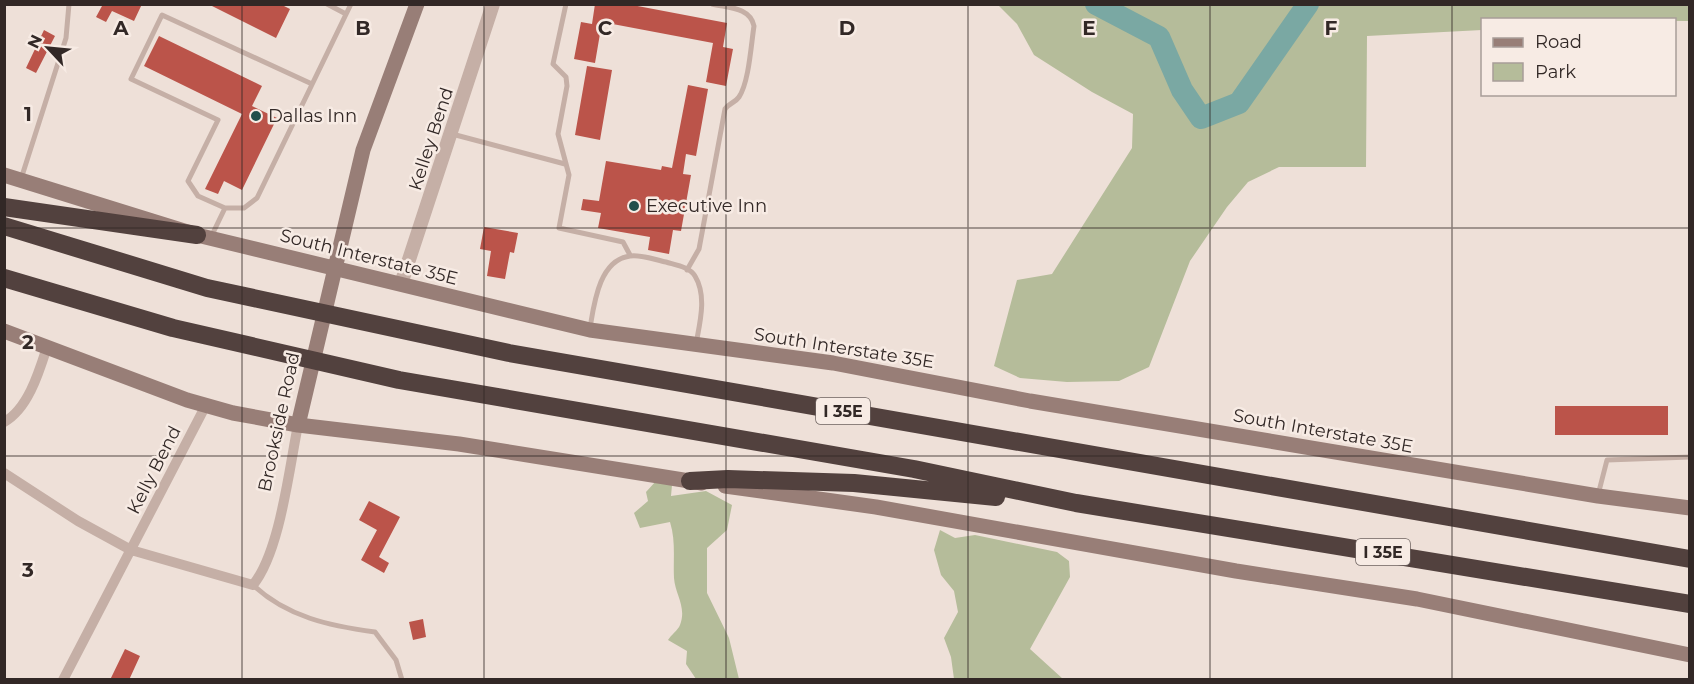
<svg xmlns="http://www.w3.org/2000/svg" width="1694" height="684" viewBox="0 0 1694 684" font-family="Montserrat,sans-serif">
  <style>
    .green { fill: #b5bc9a }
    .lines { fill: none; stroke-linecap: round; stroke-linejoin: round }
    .river { stroke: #7aa8a3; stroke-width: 22 }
    .building { fill: #bb544a }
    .service { stroke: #c5afa6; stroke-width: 5 }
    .minor { stroke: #c5afa6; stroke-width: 10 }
    .tertiary { stroke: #c5afa6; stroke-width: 14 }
    .secondary { stroke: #987e77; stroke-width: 15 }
    .motorway { stroke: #52413e; stroke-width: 18 }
    .grid { fill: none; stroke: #322826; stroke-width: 1.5; stroke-opacity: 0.55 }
    .poi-dot { fill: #204f4b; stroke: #f7ebe4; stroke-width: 2 }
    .labels { text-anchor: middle; stroke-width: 5; stroke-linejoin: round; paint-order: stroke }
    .shield { fill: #f7ebe4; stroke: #6d625f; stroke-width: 1.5 }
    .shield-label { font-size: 16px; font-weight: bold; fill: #322826 }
    .poi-label { font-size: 18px; fill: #322826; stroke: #f7ebe4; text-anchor: start }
    .street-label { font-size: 18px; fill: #322826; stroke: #f7ebe4 }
    .grid-label { font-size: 20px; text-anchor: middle; font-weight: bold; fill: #322826; stroke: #f7ebe4; stroke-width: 5; stroke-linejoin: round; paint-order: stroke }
  </style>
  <rect width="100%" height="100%" fill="#eee0d8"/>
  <path class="green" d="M998 5 1689 4 1690 21 1482 20V30L1367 36 1366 167H1279L1248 182 1227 207 1190 261 1149 367 1119 381 1067 382 1020 378 994 366 1017 280 1052 274 1132 148 1133 114 1092 92 1034 55 1017 24Z
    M656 481 672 485 671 496 706 491 732 505 727 530 707 548V593L729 638 739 679H696L686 664 687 651 668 640C671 635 678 630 680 625 687 607 675 594 674 578 673 559 676 541 670 522L640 528 634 513 648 501 646 492Z
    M940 530 955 538 975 535 1057 552 1069 561 1070 577 1030 649 1063 679H954L951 657 944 638 958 612 954 591 941 575 934 550Z"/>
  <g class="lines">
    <path class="river" d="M1096 4 1159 37 1182 90 1201 118 1239 103 1308 4"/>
  </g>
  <path class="building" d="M100 4H142L134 21 112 11 106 22 96 17 102 6Z
    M208 4H280L290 9 276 38Z
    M595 4H627L727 23 723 47 733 49 726 86 706 82 713 43 602 22 595 63 574 59 581 22 592 24Z
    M44 30 55 36 36 73 26 68Z
    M159 36 262 86 252 106 277 118 242 190 224 181 218 194 205 189 242 114 144 66Z
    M587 66 612 70 600 140 575 135Z
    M688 85 708 89 696 156 686 154 683 174 691 175 681 231 673 230 669 254 648 250 650 237 598 228 601 213 581 210 583 199 599 201 606 161 661 170 662 166 672 168Z
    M484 227 518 233 514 253 510 252 505 279 487 276 491 251 480 249Z
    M1555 406H1668V435H1555Z
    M369 501 400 517 379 557 389 563 384 573 361 560 377 530 359 520Z
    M423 619 426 637 413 640 409 622Z
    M125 649 140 656 129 680H110Z"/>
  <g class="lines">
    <path class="service" d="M327 4 346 14
      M566 4 553 64 566 77 567 86 558 134 569 175 559 228 623 242 630 255
      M452 134 565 164
      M21 179 66 38 69 4
      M225 208 198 196 188 181 218 120 131 79 162 15 312 84
      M211 237 225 208H244L257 198 351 4
      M687 270 699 249 725 109C729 103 735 103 739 97 749 82 751 45 754 26 750 7 728 8 712 4
      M590 328C594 304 599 260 630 256 640 254 656 260 666 262 676 265 690 267 695 276 707 296 700 322 696 344
      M1598 495 1607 460 1690 457
      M253 585C287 617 330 626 375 632L396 660 402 680"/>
    <path class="minor" d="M4 422C28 409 39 372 47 347
      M4 473 78 521 131 550 253 585C280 552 289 469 298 425
      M63 680 206 405"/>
    <path class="tertiary" d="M401 284 493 4"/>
    <path class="secondary" d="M4 175 197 235 590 330 833 363 1030 401 1598 496 1690 508
      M4 331 187 400 233 413 298 425 459 444 702 483
      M298 425 363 150 417 4
      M725 486 876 507 1236 571 1417 599 1690 655"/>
    <path class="motorway" d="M4 207 197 235
      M4 226 207 288 509 353 1690 559
      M4 278 173 328 399 380 914 469 1076 503 1690 604
      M690 481 728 479 854 483 996 497"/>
  </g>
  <path class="grid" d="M242 4V680M484 4V680M726 4V680M968 4V680M1210 4V680M1452 4V680M4 228H1690M4 456H1690"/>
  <g class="poi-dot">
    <circle cx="256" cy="116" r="6"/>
    <circle cx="634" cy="206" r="6"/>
  </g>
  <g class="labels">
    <g class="shield">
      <rect x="816" y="398" width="54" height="26" rx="4.5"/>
      <rect x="1356" y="539" width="54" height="26" rx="4.5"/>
    </g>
    <g class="shield-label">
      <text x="843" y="417">I 35E</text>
      <text x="1383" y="558">I 35E</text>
    </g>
    <g class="poi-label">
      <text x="268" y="122">Dallas Inn</text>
      <text x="646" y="212">Executive Inn</text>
    </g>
    <g class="street-label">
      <text transform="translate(431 139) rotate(-72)" y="6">Kelley Bend</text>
      <text transform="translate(369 257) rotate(14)" y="6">South Interstate 35E</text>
      <text transform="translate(844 348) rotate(9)" y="6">South Interstate 35E</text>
      <text transform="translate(279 422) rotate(-78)" y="6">Brookside Road</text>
      <text transform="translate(1323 431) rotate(10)" y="6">South Interstate 35E</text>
      <text transform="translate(154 470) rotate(-63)" y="6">Kelly Bend</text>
    </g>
  </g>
  <g class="grid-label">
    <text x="121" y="35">A</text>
    <text x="363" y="35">B</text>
    <text x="605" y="35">C</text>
    <text x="847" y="35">D</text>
    <text x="1089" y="35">E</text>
    <text x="1331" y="35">F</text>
    <text x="28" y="121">1</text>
    <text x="28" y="349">2</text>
    <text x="28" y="577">3</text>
  </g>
  <rect width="1694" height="684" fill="none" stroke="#322826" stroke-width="12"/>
  <rect x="1481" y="18" width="195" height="78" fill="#f7ebe4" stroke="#a89d98" stroke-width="1.5"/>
  <rect x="1493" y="38" width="30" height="9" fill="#987e77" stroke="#a89d98" stroke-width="1.5"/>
  <text x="1535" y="48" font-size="18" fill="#322826">Road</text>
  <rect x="1493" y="63" width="30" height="18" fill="#b5bc9a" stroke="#a89d98" stroke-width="1.5"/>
  <text x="1535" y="78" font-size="18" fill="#322826">Park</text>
  <g transform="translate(48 48) rotate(296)" stroke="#f7ebe4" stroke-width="4.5" paint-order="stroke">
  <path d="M0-4.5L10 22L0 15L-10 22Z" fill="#322826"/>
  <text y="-9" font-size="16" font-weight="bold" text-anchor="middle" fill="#322826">N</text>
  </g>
</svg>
